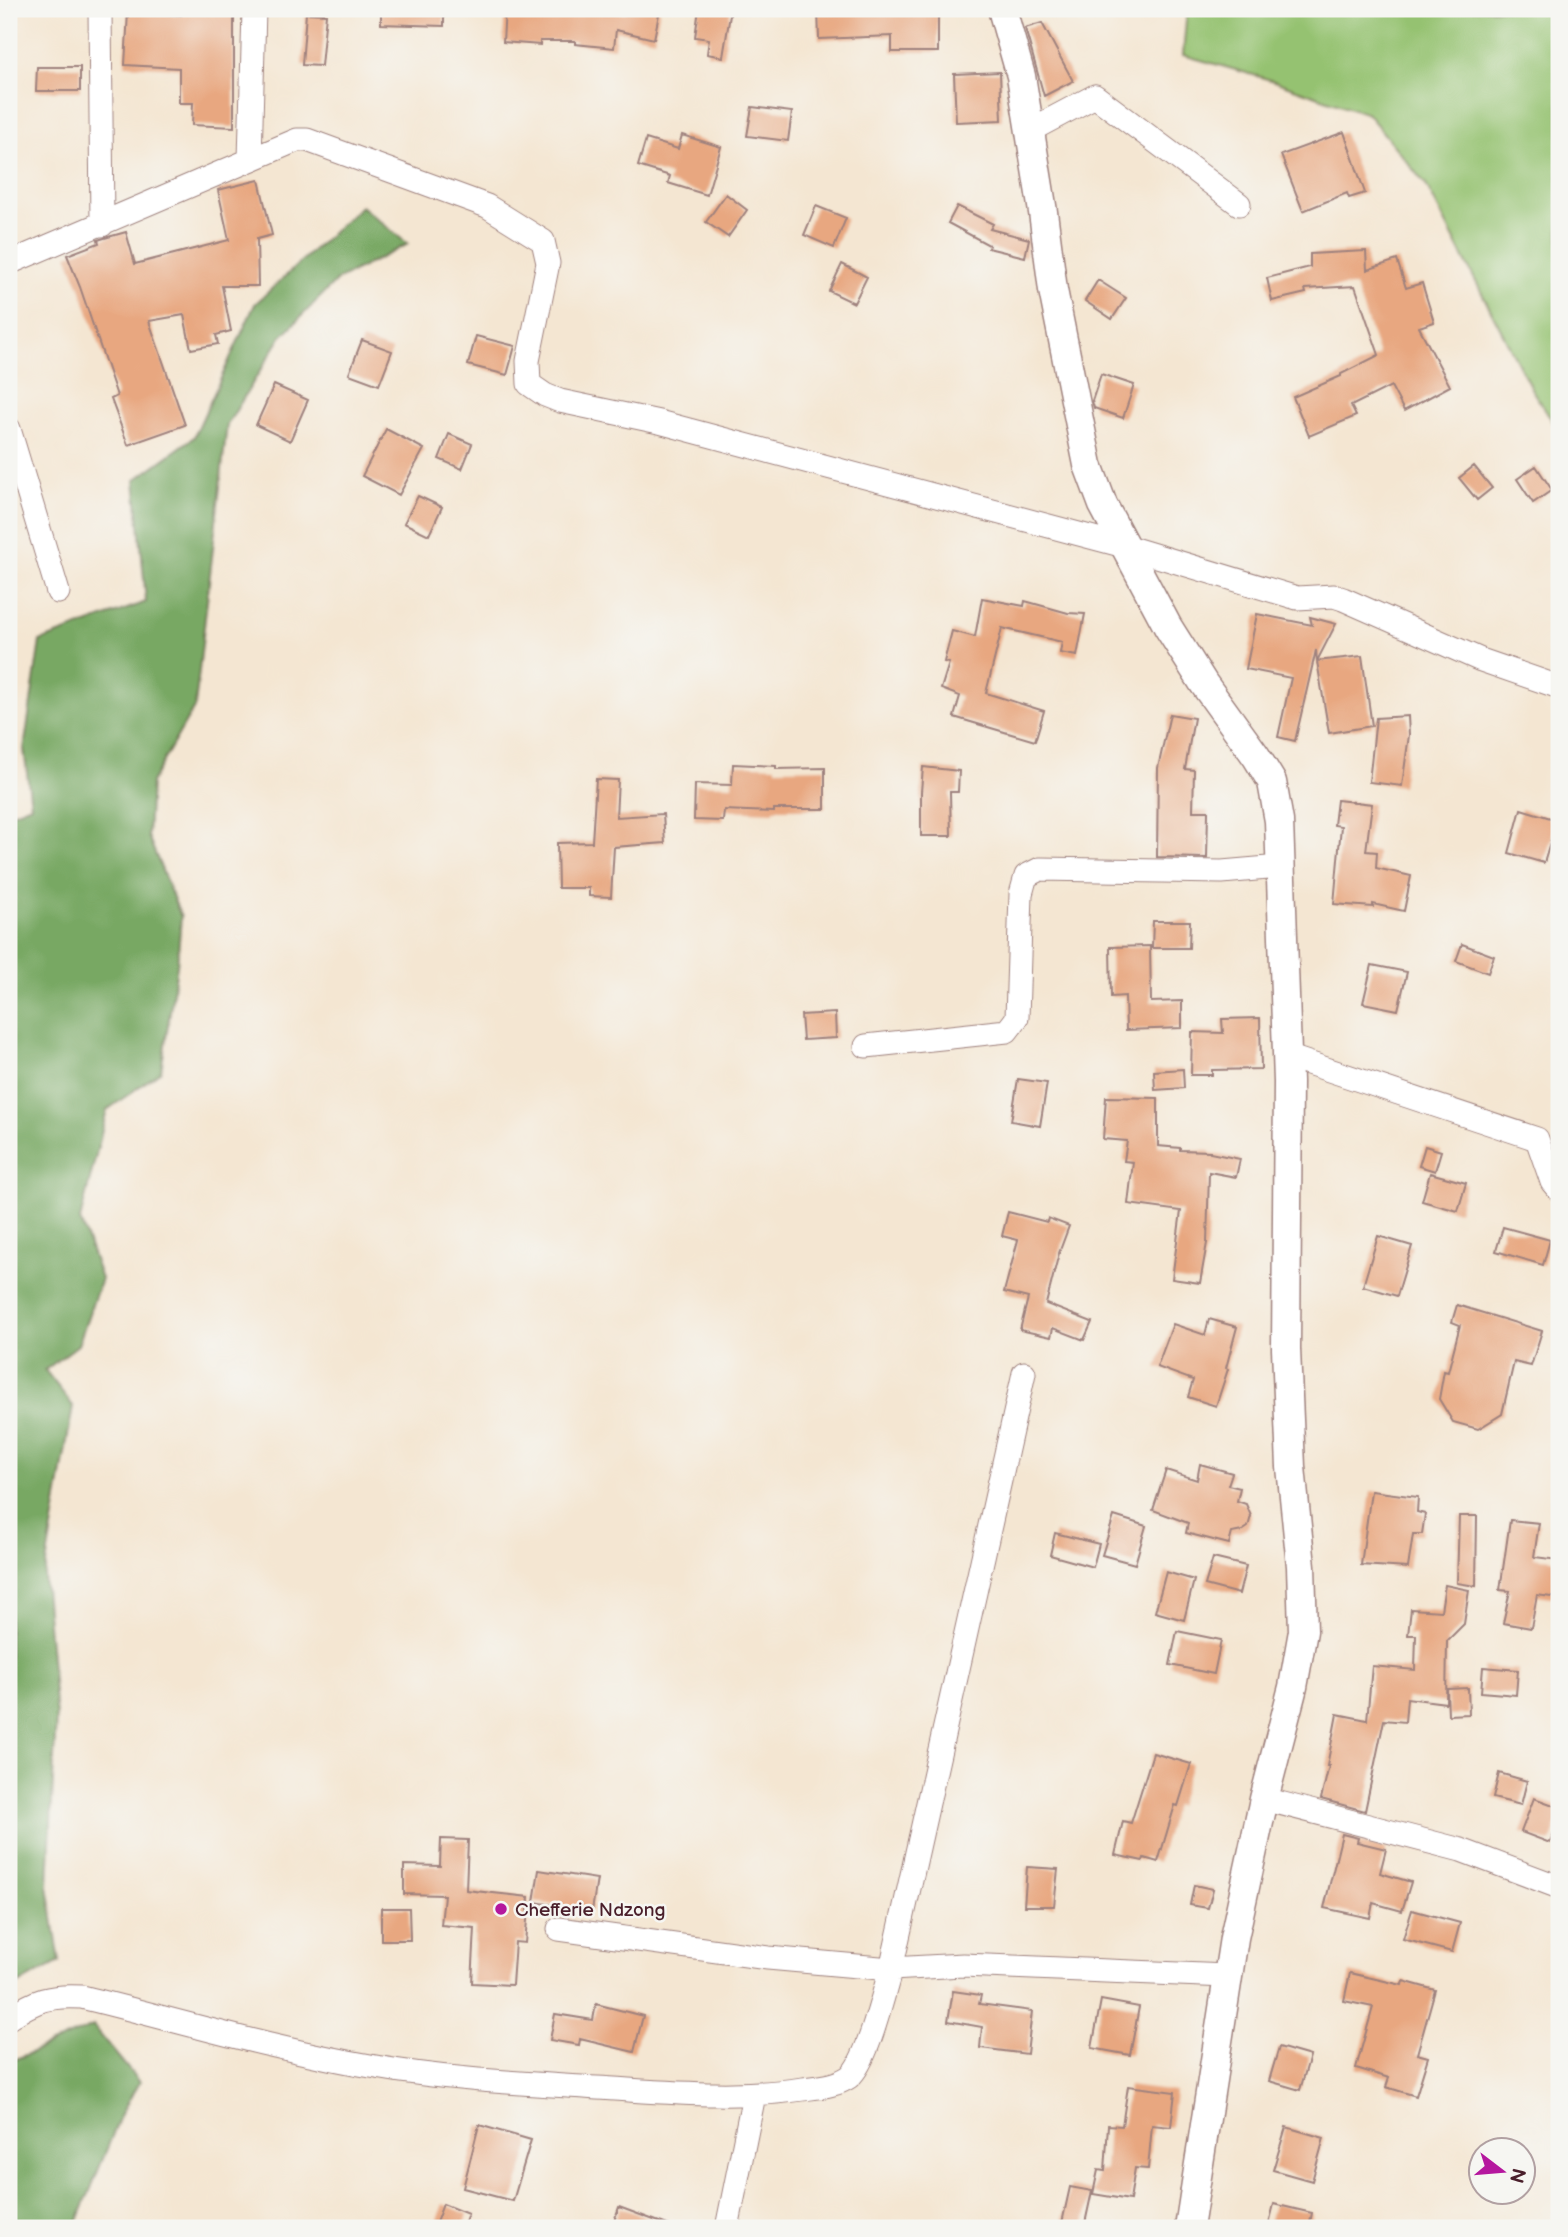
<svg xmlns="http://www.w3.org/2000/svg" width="1568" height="2237" viewBox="0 0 1568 2237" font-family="'Balsamiq Sans',sans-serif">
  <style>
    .green { fill: #95c271; stroke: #70704e; stroke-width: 2 }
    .forest { fill: #78a863; stroke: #616447; stroke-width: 2 }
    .building { fill: #e8a780 }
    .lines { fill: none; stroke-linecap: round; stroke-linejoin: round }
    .minor-casing { stroke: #9f827e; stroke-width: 25 }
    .tertiary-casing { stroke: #9f827e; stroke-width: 31 }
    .minor { stroke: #fff; stroke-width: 23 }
    .tertiary { stroke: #fff; stroke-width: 28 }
    .poi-dot { fill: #b5179e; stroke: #f6f6f2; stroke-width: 2.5 }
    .labels { text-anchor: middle; stroke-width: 5; stroke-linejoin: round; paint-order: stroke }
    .poi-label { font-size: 19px; fill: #4a1f2b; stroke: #f6f6f2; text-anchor: start }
  </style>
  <rect width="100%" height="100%" fill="#f6f6f2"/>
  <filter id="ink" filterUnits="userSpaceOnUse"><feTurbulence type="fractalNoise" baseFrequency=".0143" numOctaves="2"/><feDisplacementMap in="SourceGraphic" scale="14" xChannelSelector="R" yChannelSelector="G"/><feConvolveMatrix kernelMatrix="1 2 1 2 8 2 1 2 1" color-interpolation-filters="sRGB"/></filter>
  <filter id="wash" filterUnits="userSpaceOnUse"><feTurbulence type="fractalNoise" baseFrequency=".00686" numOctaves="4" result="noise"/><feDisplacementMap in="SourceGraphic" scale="28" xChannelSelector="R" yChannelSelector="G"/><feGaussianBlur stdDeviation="1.57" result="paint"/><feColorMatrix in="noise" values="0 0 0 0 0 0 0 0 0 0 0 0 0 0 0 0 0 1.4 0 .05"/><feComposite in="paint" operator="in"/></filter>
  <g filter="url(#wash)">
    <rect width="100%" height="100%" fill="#f4e6d2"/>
    <path class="green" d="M1187 9H1559V431L1532 390 1426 185 1368 114 1271 80 1183 55Z"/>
    <path class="forest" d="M361 206 408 244 337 280 281 337 227 425 195 706 151 782 148 836 181 917 177 966 161 1071 107 1110 80 1220 101 1279 78 1345 45 1370 73 1406 44 1576 56 1716 48 1886 60 1962 9 1989V814L31 805 24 749 40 641 146 602 135 480 194 437 255 304Z
      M93 2026 139 2082 121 2114 75 2228H9V2062Z"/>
    <g id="blocks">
      <path class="building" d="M181 9H234V127L192 125 193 103H179V68L125 65 128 12 181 15Z
        M381 9H444V26L381 24Z
        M505 9H590L625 13 626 9H660L654 39 616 30 614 48 575 44V41H540V45L503 42Z
        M699 9H731L723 57 707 54 709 39 695 37Z
        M818 9H938V52H892V36L819 39Z
        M306 13 326 14 321 66 302 65Z
        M1042 23 1073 81 1044 96 1025 28Z
        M37 67H80V91H36Z
        M1000 72 1002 120 956 122 954 74Z
        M752 107 792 112 788 141 747 136Z
        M1344 132 1365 193 1349 198 1347 193 1303 211 1281 155Z
        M682 135 721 147 707 195 668 183 670 176 638 166 646 139 678 149Z
        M259 180 272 235 257 239 258 286H222L231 331 216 335 218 344 191 349 184 315 149 321 185 425 128 445 111 399 117 396 80 287 67 255 99 243 98 240 101 239 126 232 135 264 229 240 218 190Z
        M726 194 747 210 728 237 706 222Z
        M816 206 846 218 834 248 804 235Z
        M957 206 993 224 990 229 1029 239 1025 257 988 248 989 245 948 223Z
        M1366 251 1367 270 1397 260 1406 288 1422 283 1434 322 1419 327 1450 386 1404 411 1391 386 1351 406 1356 416 1309 436 1293 397 1341 376V374L1379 355 1355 286 1305 289 1306 293 1272 301 1267 278 1310 267V254Z
        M842 264 867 277 854 303 829 291Z
        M1098 280 1126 298 1112 319 1085 301Z
        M476 336 515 346 507 375 468 365Z
        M362 340 392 351 379 385 349 374Z
        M1101 374 1134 385 1123 418 1094 408 1092 401Z
        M274 385 308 400 290 441 256 425Z
        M386 429 424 449 399 495 362 476Z
        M449 434 472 444 462 469 439 459Z
        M1474 466 1492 488 1477 500 1459 478Z
        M1536 466 1552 490 1533 503 1517 479Z
        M418 496 442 507 429 535 404 523Z
        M982 598 1024 606 1025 601 1068 613 1085 614 1077 656 1060 653 1062 642 1002 628 986 693 1044 711 1035 741 954 717 960 696 941 689 949 663 944 662 952 631 975 637Z
        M1257 614 1312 625 1310 617 1336 624 1317 661 1316 650 1295 741 1278 737 1291 678 1246 669Z
        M1362 656 1372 726 1329 733 1317 661Z
        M1170 714 1194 718 1185 769 1194 770 1193 811H1208L1207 858 1157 857 1158 768Z
        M1408 716 1409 735 1402 786 1369 782 1376 718Z
        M733 764 776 766V769L825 768V809H774V812L724 810 723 821 694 820 695 784 732 785Z
        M923 767 959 771 958 792H950L951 836H921V792Z
        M596 779 618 780 616 817 663 814 665 843 614 847 611 897 589 896V888H558L557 843 592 842Z
        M1337 800 1372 804 1366 851 1377 852 1376 868 1411 876 1404 911 1373 904V907L1334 904 1341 826 1334 825Z
        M1521 809 1557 820 1544 863 1509 853Z
        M1153 921H1190L1189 948H1152Z
        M1462 944 1494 956 1488 973 1456 961Z
        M1150 946 1151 1002 1182 1001V1028L1126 1030 1125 996 1111 997 1110 947Z
        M1372 965 1407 972 1398 1010 1363 1003Z
        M835 1013 836 1038 803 1040 801 1015Z
        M1260 1018 1261 1069 1212 1070V1075H1191L1192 1032 1223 1033 1222 1019Z
        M1183 1069 1184 1088 1155 1090 1154 1071Z
        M1018 1079 1047 1083 1040 1126 1011 1121Z
        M1106 1097 1158 1098V1146L1180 1148V1150L1210 1151V1153L1240 1159 1236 1177 1209 1172 1207 1243 1200 1283 1172 1279 1181 1211 1128 1204 1133 1162 1124 1161 1127 1141 1103 1139Z
        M1425 1146 1441 1151 1435 1171 1419 1166Z
        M1430 1173 1466 1183 1458 1211 1422 1201Z
        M1008 1212 1047 1222 1048 1218 1069 1226 1059 1253 1046 1304 1092 1322 1084 1340 1053 1328 1051 1337 1020 1330 1028 1298 1004 1292 1018 1240 1002 1236Z
        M1503 1227 1550 1240 1543 1265 1496 1251Z
        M1378 1236 1412 1246 1397 1296 1363 1286Z
        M1457 1305 1542 1331 1531 1366 1514 1362 1502 1414 1478 1429 1453 1422 1439 1399 1444 1371 1448 1372 1460 1325 1452 1322Z
        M1209 1319 1237 1327 1226 1368 1228 1369 1216 1406 1188 1397 1193 1380 1157 1367 1173 1324 1205 1335Z
        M1200 1464 1232 1473 1228 1485 1240 1488 1237 1501 1246 1504 1251 1516 1248 1527 1242 1531 1232 1533 1229 1544 1186 1533 1188 1523 1153 1510 1166 1470 1197 1480Z
        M1371 1491 1418 1497 1417 1512 1425 1514 1422 1534H1413L1408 1568 1361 1565Z
        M1114 1516 1146 1526 1135 1564 1102 1555Z
        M1459 1516H1477L1476 1586 1457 1583Z
        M1510 1520 1539 1523 1534 1557 1559 1560V1598L1537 1595 1531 1628 1503 1623 1510 1591 1500 1590Z
        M1055 1533 1099 1544 1093 1567 1050 1555Z
        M1213 1558 1246 1566 1239 1594 1205 1585Z
        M1166 1572 1194 1580 1184 1620 1155 1612Z
        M1445 1585 1469 1590 1464 1624 1447 1641 1446 1703 1407 1698 1405 1722 1384 1720 1365 1811 1321 1799 1329 1766H1327L1337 1714 1367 1720 1372 1666 1415 1670 1416 1635H1408L1411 1609 1441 1611Z
        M1177 1631 1221 1640 1214 1674 1170 1665Z
        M1483 1667 1518 1670 1516 1695 1481 1692Z
        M1468 1688 1469 1714 1448 1715 1447 1689Z
        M1153 1753 1191 1764 1178 1806 1175 1805 1158 1862 1144 1858 1143 1861 1115 1855 1123 1821 1131 1823Z
        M1499 1773 1527 1781 1521 1805 1493 1798Z
        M1534 1798 1559 1807V1819L1550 1843 1521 1832Z
        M1342 1834 1358 1838 1357 1842 1386 1849 1380 1873 1411 1882 1402 1911 1373 1903 1370 1918 1324 1908Z
        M441 1839 468 1840 466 1890 529 1897 525 1943 515 1942 512 1985 472 1983 475 1928 441 1925 444 1895 404 1894V1865L440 1866Z
        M1027 1867 1058 1869 1054 1906H1024Z
        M539 1870 597 1879 592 1911 534 1902Z
        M1194 1885 1213 1889 1208 1908 1190 1905Z
        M381 1908H409L410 1940H381Z
        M1412 1910 1460 1923 1452 1952 1403 1939Z
        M1350 1973 1402 1985 1403 1981 1435 1990 1417 2054 1428 2057 1416 2096 1386 2087 1389 2078 1356 2068 1373 2007 1344 2001Z
        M953 1991 981 1995 979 2004 1032 2011 1027 2054 980 2048 982 2027 948 2021Z
        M1101 2000 1139 2007 1130 2055 1092 2048Z
        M596 2004 643 2016 634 2052 580 2039 579 2045 550 2040 555 2014 593 2020Z
        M1279 2047 1310 2056 1300 2090 1269 2081Z
        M1128 2086 1175 2092 1171 2127 1152 2125 1148 2169 1135 2168 1130 2200 1093 2194 1098 2170 1105 2171 1108 2125 1122 2126Z
        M479 2125 531 2140 513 2201 463 2188Z
        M1286 2127 1324 2138 1312 2181 1273 2170Z
        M1070 2187 1092 2191 1084 2228 1062 2223Z
        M443 2204 468 2214 463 2228H434Z
        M1274 2204 1312 2213 1309 2228H1268Z
        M619 2207 670 2226V2228H624L613 2224Z"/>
    </g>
  </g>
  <g filter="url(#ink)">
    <use href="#blocks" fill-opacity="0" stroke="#9f827e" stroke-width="2"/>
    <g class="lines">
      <g class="minor-casing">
        <path id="minor" d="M100 9 102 225
          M1029 131 1095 96 1239 204
          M250 160 297 140H307L487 206 543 241 548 263 528 361 529 384 545 395 560 401 659 422 1124 546 1297 598 1334 596 1343 599 1481 660 1559 687
          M9 263 250 160 254 9
          M9 429 58 592
          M866 1046 1007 1031 1017 1018 1021 894 1026 876 1040 869 1222 872 1280 867
          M1287 1056 1537 1139 1552 1182 1559 1190
          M1264 1799 1461 1850 1559 1887
          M559 1929 768 1958 891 1969 1024 1373
          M9 2018C35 2000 50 1995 82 1997 180 2021 276 2050 376 2067 449 2080 523 2083 597 2088 666 2092 734 2099 803 2089 818 2087 836 2086 849 2077 868 2061 883 1994 891 1969L963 1965 1227 1976
          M727 2228 754 2095"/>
      </g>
      <g class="tertiary-casing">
        <path id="tertiary" d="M1002 9 1021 76 1043 212 1053 290 1088 465 1103 505 1168 627 1204 684 1256 756 1272 782 1279 821 1288 1082 1286 1349 1291 1467 1301 1566 1303 1631 1293 1687 1264 1799 1234 1938 1189 2228"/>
      </g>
      <use href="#minor" class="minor"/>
      <use href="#tertiary" class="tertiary"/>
    </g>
  </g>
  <circle class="poi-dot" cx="501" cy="1909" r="7"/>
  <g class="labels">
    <g class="poi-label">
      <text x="515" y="1916">Chefferie Ndzong</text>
    </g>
  </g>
  <rect width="1568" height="2237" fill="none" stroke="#f6f6f2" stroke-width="35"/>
  <g transform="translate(1502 2171) rotate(106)"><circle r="33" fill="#f6f6f2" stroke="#b1a0a2" stroke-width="2"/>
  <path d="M0-5L12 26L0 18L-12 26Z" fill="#b5179e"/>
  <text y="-10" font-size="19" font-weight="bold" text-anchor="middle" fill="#4a1f2b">N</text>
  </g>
</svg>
